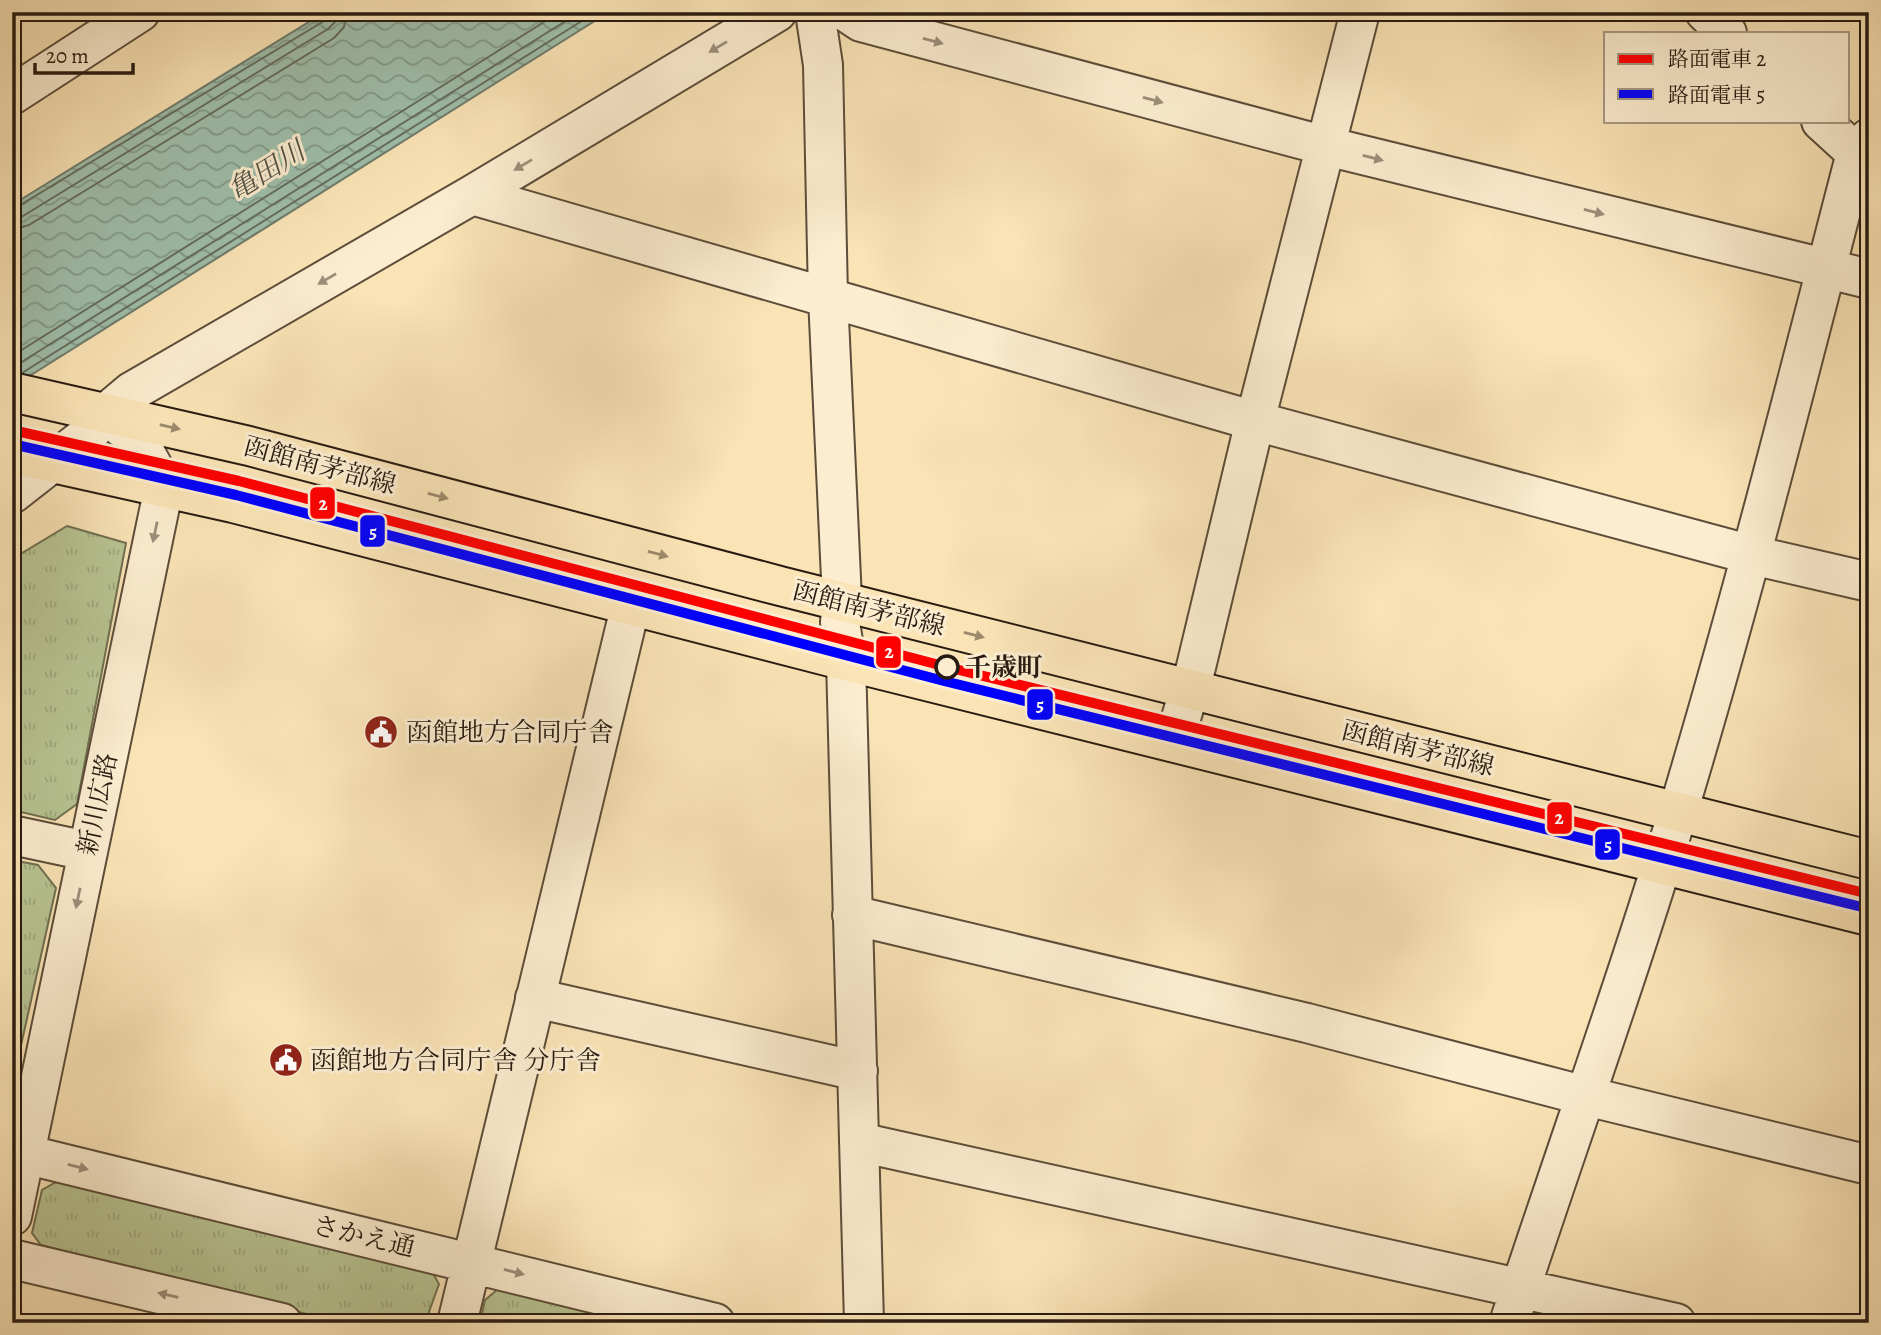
<svg xmlns="http://www.w3.org/2000/svg" width="1881" height="1335" viewBox="0 0 1881 1335" font-family="Alegreya,'Noto Serif JP',serif">
  <style>
    .park { fill: url(#park-tufts); stroke: #707052; stroke-width: 2 }
    .water { fill: url(#water-waves); stroke: #6f7d6d; stroke-width: 2 }
    .lines { fill: none; stroke-linecap: round; stroke-linejoin: round }
    .shore { stroke: #646d5e; stroke-width: 2 }
    .minor-casing { stroke: #5c4d3a; stroke-width: 42 }
    .major-casing { stroke: #281b11; stroke-width: 42 }
    .minor { stroke: #fcedd0; stroke-width: 38 }
    .major { stroke: #fae4b6; stroke-width: 38 }
    .tram-1-casing { stroke: #fcedd0; stroke-width: 16 }
    .tram-2-casing { stroke: #fcedd0; stroke-width: 16 }
    .tram-1 { stroke: #f00; stroke-width: 10 }
    .tram-2 { stroke: #00f; stroke-width: 10 }
    .oneway { fill: #9d8e7a }
    .oneway2 { fill: #9c8a6c }
    .stop-dot { fill: #fcedd0; stroke: #281b11; stroke-width: 3.5 }
    .labels { text-anchor: middle; stroke-width: 6; stroke-linejoin: round; paint-order: stroke }
    .street-label { font-size: 26px; fill: #281b11; stroke: #fcedd0 }
    .stop-label { font-size: 26px; font-weight: bold; fill: #281b11; stroke: #fcedd0; text-anchor: start }
    .poi-label { font-size: 26px; fill: #281b11; stroke: #fcedd0; text-anchor: start }
    .water-label { font-size: 28px; font-style: italic; fill: #525447; stroke: #fcedd0 }
    .line-badge { stroke: #fcedd0; stroke-width: 2.5 }
    .badge-label { font-size: 19px; text-anchor: middle; font-weight: bold; fill: #fff }
  </style>
  <defs>
    <pattern id="park-tufts" width="24" height="20" patternUnits="userSpaceOnUse" patternTransform="scale(1.75)"><rect width="24" height="20" fill="#b8c593"/><path d="M3 7l-1-3M5 7V3M7 7l1-3M15 17l-1-3M17 17v-4M19 17l1-3" fill="none" stroke="#9ea97e"/></pattern>
    <pattern id="water-waves" width="16" height="10" patternUnits="userSpaceOnUse" patternTransform="scale(1.75)"><rect width="16" height="10" fill="#9fbfab"/><path d="M0 5q4-4 8 0t8 0" fill="none" stroke="#829a8a"/></pattern>
  </defs>
  <rect width="100%" height="100%" fill="#fae4b6"/>
  <filter id="stains"><feTurbulence type="fractalNoise" baseFrequency=".00286" numOctaves="4"/><feColorMatrix values="0 0 0 0 .2 0 0 0 0 .09 0 0 0 0 .02 0 0 0 .5 -.17"/></filter>
  <radialGradient id="worn" r=".72"><stop offset=".6" stop-color="#630" stop-opacity="0"/><stop offset="1" stop-color="#630" stop-opacity=".3"/></radialGradient>
  <path class="park" d="M67 526 126 543 77 804 55 820 12 810V589L19 555Z
    M12 860 38 865 56 888 12 1086Z
    M58 1181 431 1270 439 1284 425 1323H341L41 1245 32 1233 42 1190Z
    M498 1289 642 1323H480L485 1300Z"/>
  <path class="water" d="M325 12H609L12 387V205Z"/>
  <g class="lines">
    <path class="shore" d="M12 210 324 21 328 12
      M12 219 23 216 328 29 335 22 336 12
      M12 230 29 225 334 38 344 27 347 12
      M12 356 560 12
      M12 368 580 12
      M22 373 596 12"/>
    <g class="minor-casing">
      <path id="minor" d="M815 12 823 65 828 297 842 600 840 622 846 661 864 1323
        M846 12 861 22 1326 146 1869 279
        M1705 12 1727 33
        M12 95 140 12
        M1821 121 1856 153
        M472 195 1255 421 1752 555 1869 582
        M12 494 90 433 106 413 131 392 472 195 777 12
        M1174 742 1196 667 1255 421 1360 12
        M12 835 87 851
        M852 915 1307 1023 1586 1096 1869 1165
        M535 998 858 1071
        M859 1142 1676 1323
        M12 1151 715 1323
        M12 1216 164 487 141 445 106 413
        M12 1259 282 1323
        M457 1323 631 604
        M1509 1323C1569 1140 1635 959 1689 775 1750 569 1802 361 1856 153L1869 138"/>
    </g>
    <g class="major-casing">
      <path id="major" d="M12 392 249 446 780 586 1869 860
        M12 454 233 503 846 661 1869 916"/>
    </g>
    <use href="#minor" class="minor"/>
    <use href="#major" class="major"/>
    <g class="tram-1-casing">
      <path id="tram-1" d="M12 430 239 481 947 667 1869 894"/>
    </g>
    <g class="tram-2-casing">
      <path id="tram-2" d="M12 444 236 495 944 681 1866 908"/>
    </g>
    <use href="#tram-1" class="tram-1"/>
    <use href="#tram-2" class="tram-2"/>
  </g>
  <defs><path id="oneway-solid" d="M-6-.8H1V-3.2L6.5 0L1 3.2V.8H-6Z" transform="scale(1.75)"/></defs>
  <g class="oneway">
    <use href="#oneway-solid" transform="translate(933 41) rotate(15)"/>
    <use href="#oneway-solid" transform="translate(718 47) rotate(149)"/>
    <use href="#oneway-solid" transform="translate(1153 100) rotate(15)"/>
    <use href="#oneway-solid" transform="translate(1373 158) rotate(14)"/>
    <use href="#oneway-solid" transform="translate(523 165) rotate(149)"/>
    <use href="#oneway-solid" transform="translate(1594 212) rotate(14)"/>
    <use href="#oneway-solid" transform="translate(327 279) rotate(150)"/>
    <use href="#oneway-solid" transform="translate(155 532) rotate(102)"/>
    <use href="#oneway-solid" transform="translate(78 898) rotate(102)"/>
    <use href="#oneway-solid" transform="translate(78 1167) rotate(14)"/>
    <use href="#oneway-solid" transform="translate(514 1272) rotate(14)"/>
    <use href="#oneway-solid" transform="translate(168 1295) rotate(-167)"/>
  </g>
  <g class="oneway2">
    <use href="#oneway-solid" transform="translate(170 427) rotate(13)"/>
    <use href="#oneway-solid" transform="translate(438 496) rotate(15)"/>
    <use href="#oneway-solid" transform="translate(658 554) rotate(15)"/>
    <use href="#oneway-solid" transform="translate(974 635) rotate(14)"/>
  </g>
  <defs>
    <g id="civic-disc" transform="scale(1.75)"><circle r="9.5" fill="#8f2418" stroke="#fcedd0"/><path d="M-.6-6.5H3V-4.5H.6V-3L4-1V1h2V6H-6V1h2V-1L-.6-3ZM-1.2 2.5V6h2.4V2.5Z" fill="#fff"/></g>
  </defs>
  <g fill-rule="evenodd">
    <use href="#civic-disc" x="381" y="732"/>
    <use href="#civic-disc" x="286" y="1060"/>
  </g>
  <circle class="stop-dot" cx="947" cy="667" r="11"/>
  <g class="labels">
    <g class="street-label">
      <text transform="translate(320 465) rotate(15)" y="9">函館南茅部線</text>
      <text transform="translate(869 608) rotate(14)" y="9">函館南茅部線</text>
      <text transform="translate(1418 748) rotate(14)" y="9">函館南茅部線</text>
      <text transform="translate(97 804) rotate(-78)" y="9">新川広路</text>
      <text transform="translate(364 1236) rotate(13)" y="9">さかえ通</text>
    </g>
    <g class="stop-label">
      <text x="965" y="676">千歳町</text>
    </g>
    <g class="poi-label">
      <text x="406" y="741">函館地方合同庁舎</text>
      <text x="310" y="1069">函館地方合同庁舎 分庁舎</text>
    </g>
    <g class="water-label">
      <text transform="translate(266 170) rotate(-32)" y="10">亀田川</text>
    </g>
  </g>
  <g class="line-badge">
    <rect x="309" y="486" width="27" height="34" rx="7" fill="#f00"/>
    <rect x="359" y="514" width="27" height="34" rx="7" fill="#00f"/>
    <rect x="875" y="635" width="27" height="34" rx="7" fill="#f00"/>
    <rect x="1026" y="688" width="28" height="33" rx="7" fill="#00f"/>
    <rect x="1546" y="801" width="27" height="34" rx="7" fill="#f00"/>
    <rect x="1594" y="828" width="27" height="33" rx="7" fill="#00f"/>
  </g>
  <g class="badge-label">
    <text x="323" y="510">2</text>
    <text x="373" y="538">5</text>
    <text x="889" y="658">2</text>
    <text x="1040" y="711">5</text>
    <text x="1559" y="824">2</text>
    <text x="1608" y="851">5</text>
  </g>
  <rect width="1881" height="1335" fill="none" stroke="#fae4b6" stroke-width="42"/>
  <rect x="14" y="14" width="1853" height="1307" fill="none" stroke="#281b11" stroke-width="3.5"/>
  <rect x="21" y="21" width="1839" height="1293" fill="none" stroke="#281b11" stroke-width="2"/>
  <rect x="1604" y="32" width="245" height="91" fill="#fcedd0" stroke="#a79984" stroke-width="2"/>
  <rect x="1618" y="54" width="35" height="10" fill="#ff0000" stroke="#a79984" stroke-width="2"/>
  <text x="1668" y="66" font-size="21" fill="#281b11">路面電車 2</text>
  <rect x="1618" y="89" width="35" height="10" fill="#0000ff" stroke="#a79984" stroke-width="2"/>
  <text x="1668" y="102" font-size="21" fill="#281b11">路面電車 5</text>
  <path d="M35 63v10h98v-10" fill="none" stroke="#281b11" stroke-width="3.5"/>
  <text x="46" y="63" font-size="21" fill="#281b11" stroke="#fcedd0" stroke-width="5" paint-order="stroke">20 m</text>
  <rect width="100%" height="100%" filter="url(#stains)"/>
  <rect width="100%" height="100%" fill="url(#worn)"/>
</svg>
